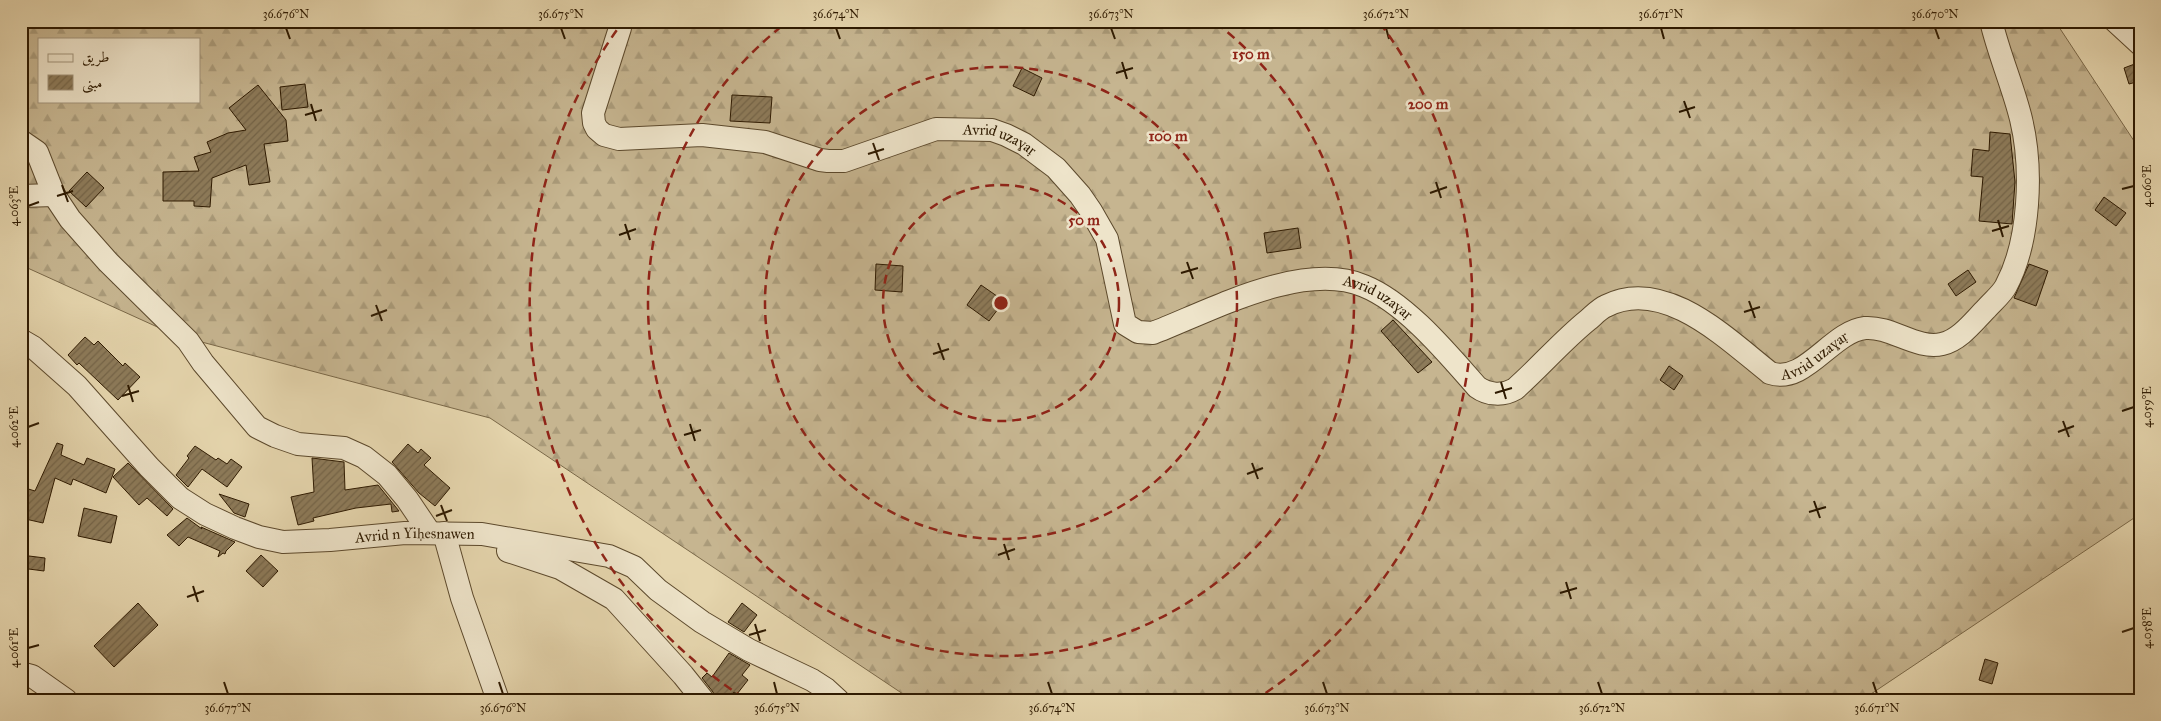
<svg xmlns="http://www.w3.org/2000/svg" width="2161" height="721" viewBox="0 0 2161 721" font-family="'IM FELL Great Primer',Amiri,serif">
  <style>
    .forest { fill: url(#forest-firs); stroke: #7a6848; fill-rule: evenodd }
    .building { fill: url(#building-hatch); stroke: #2e1a01 }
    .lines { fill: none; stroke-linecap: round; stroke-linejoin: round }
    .minor-casing { stroke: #5c492c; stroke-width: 24 }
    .minor { stroke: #eee4ca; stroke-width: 22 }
    .ticks { fill: none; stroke: #2e1a01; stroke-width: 2 }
    .ring { fill: none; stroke: #8f2418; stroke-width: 2.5; stroke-dasharray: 9 6 }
    .labels { text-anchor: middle; stroke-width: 5; stroke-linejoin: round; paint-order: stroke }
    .street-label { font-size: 15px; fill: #2e1a01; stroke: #eee4ca }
    .centre { fill: #8f2418; stroke: #eee4ca; stroke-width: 2.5 }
    .ring-label { font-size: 15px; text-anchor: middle; font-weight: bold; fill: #8f2418; stroke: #eee4ca; stroke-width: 5; stroke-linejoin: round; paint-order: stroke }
    .neatline { fill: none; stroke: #2e1a01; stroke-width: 2 }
    .ticks-label { font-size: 12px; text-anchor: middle; fill: #2e1a01 }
  </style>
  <defs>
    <pattern id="forest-firs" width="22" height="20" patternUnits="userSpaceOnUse" patternTransform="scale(1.25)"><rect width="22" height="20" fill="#c6b590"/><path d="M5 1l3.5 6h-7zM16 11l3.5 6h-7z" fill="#aa9b7a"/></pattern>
    <pattern id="building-hatch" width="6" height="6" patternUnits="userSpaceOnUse" patternTransform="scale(1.25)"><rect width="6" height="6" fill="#8d7b5a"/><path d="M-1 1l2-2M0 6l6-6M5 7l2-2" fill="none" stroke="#746448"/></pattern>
  </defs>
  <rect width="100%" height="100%" fill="#e5d5ad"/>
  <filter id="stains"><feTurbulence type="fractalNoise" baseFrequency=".004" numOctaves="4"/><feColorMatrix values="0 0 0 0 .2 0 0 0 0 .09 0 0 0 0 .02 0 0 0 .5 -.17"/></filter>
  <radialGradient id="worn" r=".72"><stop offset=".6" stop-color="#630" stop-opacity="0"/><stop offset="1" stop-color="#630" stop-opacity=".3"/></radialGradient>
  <path class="forest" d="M21 21H2055L2140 150V514L1862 700H912L490 418 175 335 21 265ZM39 39H199V101H39Z"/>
  <path class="building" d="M2140 62V81L2129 84 2124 68Z
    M1022 68 1042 78 1034 96 1013 86Z
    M305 84 308 107 282 110 280 87Z
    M258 85 286 120 288 141 264 144 270 182 249 185 246 165 212 178 210 207 194 206V201H163V172L199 171 194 157 211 152 207 142 228 133 246 130 229 108Z
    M732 95 772 97 770 123 730 121Z
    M1990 132 2010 134 2015 182 2012 224 1979 221 1983 177 1971 176 1973 149 1989 151Z
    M87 172 104 188 86 207 69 191Z
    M2104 197 2126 213 2116 226 2095 210Z
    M1298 228 1301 248 1267 253 1264 233Z
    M876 264 903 266 902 292 875 290Z
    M2029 264 2048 271 2036 306 2014 298Z
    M1968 270 1976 282 1956 296 1948 284Z
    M981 285 1004 301 989 321 967 305Z
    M1393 320 1432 362 1418 373 1381 331Z
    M85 337 94 345 98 341 123 366 125 363 140 377 118 400 79 363 77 365 68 355Z
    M1669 366 1683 376 1674 390 1660 380Z
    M57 443 63 445 61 455 84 465 87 458 115 469 106 493 73 479 71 485 55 478 43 523 21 518V502L25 488 35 491Z
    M408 444 418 453 421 449 431 458 424 465 450 488 435 506 419 493 392 462Z
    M195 446 216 460 218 458 227 464 231 459 242 467 227 487 202 469 188 487 176 475 189 458 187 456Z
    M312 458 344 462 345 490 378 485 399 511 392 512 391 504 356 508 313 518 314 521 298 525 291 497 314 492Z
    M128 463 173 509 167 516 147 498 139 505 113 477Z
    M219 494 249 504 245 517 234 513Z
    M84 508 117 516 111 543 78 536Z
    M187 518 202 529 201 527 235 542 226 551 225 554 223 553 218 557 220 551 188 537 179 546 167 535Z
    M21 555 45 558 44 571 21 568Z
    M261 555 278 571 263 587 246 571Z
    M138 603 158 625 114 667 94 646Z
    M742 603 757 615 744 632 728 622Z
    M729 653 750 665 742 675 748 680 737 694 734 692 728 700H716L713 692 702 678 707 673 712 677Z
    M1985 659 1998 663 1992 684 1979 680Z"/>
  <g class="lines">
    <g class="minor-casing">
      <g id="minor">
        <path id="s1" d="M620 21V28L593 113 594 123 597 129 604 135 619 139 702 135 765 142 820 160 828 161H844L936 129 992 130 1006 135 1024 144 1056 168 1080 195 1091 211 1107 239 1125 324 1138 332 1153 333C1210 311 1303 260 1364 286 1406 303 1447 353 1477 387 1488 395 1503 396 1515 389 1540 367 1562 341 1588 320 1593 316 1599 309 1606 306 1664 276 1727 339 1770 373 1805 385 1831 332 1865 328 1891 326 1917 350 1942 344 1960 340 1974 321 1986 309 1992 302 2002 294 2006 286 2030 241 2033 169 2021 119 2013 86 1999 55 1991 21"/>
        <path d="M2115 21 2140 44"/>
        <path d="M21 141 37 152 54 195 70 219 108 262 188 341 203 363 257 427 275 436 298 444 344 448 364 457 387 475 407 499 430 533"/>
        <path d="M21 196 54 195"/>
        <path id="s2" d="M21 340 33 347 77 386 149 467 180 498 205 514 235 528 259 537 283 542 330 540 405 533 482 534 609 556 634 567 658 590 702 622 749 650 812 680 826 689 838 700"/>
        <path d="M444 533 462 598 498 700"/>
        <path d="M508 551 560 568 614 599 683 675 703 700"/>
        <path d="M21 673 32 676 66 700"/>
      </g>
    </g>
    <use href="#minor" class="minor"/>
  </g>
  <path class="ticks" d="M286 28 290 39M561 28 565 39M836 28 840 39M1111 28 1115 39M1386 28 1389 39M1661 28 1664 39M1935 28 1939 39M1122 62 1127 79M1116 73 1133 68M1684 101 1690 118M311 104 316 121M1679 112 1695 107M305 115 322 110M873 143 879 160M868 154 884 149M1436 182 1441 198M62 185 68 202M2122 189 2134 186M1430 193 1447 187M57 196 73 191M28 206 39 202M1998 220 2003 237M625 224 630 240M1992 231 2009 226M619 235 636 229M1187 262 1193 279M1181 273 1198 268M1749 301 1755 318M376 305 382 321M1744 312 1760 307M371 316 387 310M938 343 944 360M933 354 949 349M1501 382 1506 399M128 385 133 402M1495 393 1512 388M122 396 139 391M2122 411 2134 407M2063 421 2069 437M690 424 695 441M28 427 39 423M2058 432 2074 426M684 435 701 430M1252 463 1258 479M1247 474 1263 468M1814 501 1820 518M441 505 447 521M1809 512 1826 507M436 516 452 510M1004 544 1009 560M998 555 1015 549M1566 582 1571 599M193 586 198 602M1560 593 1577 588M187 597 204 591M755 624 760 641M2122 632 2134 628M749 635 766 630M28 648 39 645M224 682 228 694M499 682 503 694M774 682 777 694M1048 682 1052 694M1323 682 1327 694M1598 682 1602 694M1873 682 1877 694"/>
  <g class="ring">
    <circle cx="1001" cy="303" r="118"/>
    <circle cx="1001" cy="303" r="236"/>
    <path d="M1216 23A353 353 0 1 1 786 23"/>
    <path d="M744 698A471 471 0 0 1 622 23M1380 23A471 471 0 0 1 1258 698"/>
  </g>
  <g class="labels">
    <g class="street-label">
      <text dy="5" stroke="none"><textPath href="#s1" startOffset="529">Avrid uzaɣaṛ</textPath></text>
      <text dy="5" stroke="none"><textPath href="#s1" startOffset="1038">Avrid uzaɣaṛ</textPath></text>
      <text dy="5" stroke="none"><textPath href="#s1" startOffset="1575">Avrid uzaɣaṛ</textPath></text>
      <text dy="5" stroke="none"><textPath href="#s2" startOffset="470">Avrid n Yiḥesnawen</textPath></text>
    </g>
  </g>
  <circle cx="1001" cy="303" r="8" class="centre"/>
  <g class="ring-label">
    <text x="1251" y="59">150 m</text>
    <text x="1428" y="109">200 m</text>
    <text x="1168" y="141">100 m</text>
    <text x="1084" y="225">50 m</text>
  </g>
  <rect width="2161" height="721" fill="none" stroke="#e5d5ad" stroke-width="55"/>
  <rect x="38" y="38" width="162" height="65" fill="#eee4ca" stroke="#a1937a"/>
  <rect x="48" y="54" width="25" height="8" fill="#eee4ca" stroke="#a1937a"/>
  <text x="82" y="62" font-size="15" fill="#2e1a01">طريق</text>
  <rect x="48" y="75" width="25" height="15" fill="url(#building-hatch)" stroke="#a1937a"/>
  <text x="82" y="88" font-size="15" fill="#2e1a01">مبنى</text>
  <rect x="28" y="28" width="2106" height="666" class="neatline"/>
  <g class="ticks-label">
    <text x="286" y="18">36.676°N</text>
    <text x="561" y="18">36.675°N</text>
    <text x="836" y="18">36.674°N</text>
    <text x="1111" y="18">36.673°N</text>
    <text x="1386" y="18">36.672°N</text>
    <text x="1661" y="18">36.671°N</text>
    <text x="1935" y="18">36.670°N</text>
    <text transform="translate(2147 186) rotate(-90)" y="4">4.060°E</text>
    <text transform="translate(14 206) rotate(-90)" y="4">4.063°E</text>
    <text transform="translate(2147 407) rotate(-90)" y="4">4.059°E</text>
    <text transform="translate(14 427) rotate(-90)" y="4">4.062°E</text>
    <text transform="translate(2147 628) rotate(-90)" y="4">4.058°E</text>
    <text transform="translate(14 648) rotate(-90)" y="4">4.061°E</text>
    <text x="228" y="712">36.677°N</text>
    <text x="503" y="712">36.676°N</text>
    <text x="777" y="712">36.675°N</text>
    <text x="1052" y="712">36.674°N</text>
    <text x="1327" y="712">36.673°N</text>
    <text x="1602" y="712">36.672°N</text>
    <text x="1877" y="712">36.671°N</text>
  </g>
  <rect width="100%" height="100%" filter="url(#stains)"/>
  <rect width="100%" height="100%" fill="url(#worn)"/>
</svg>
